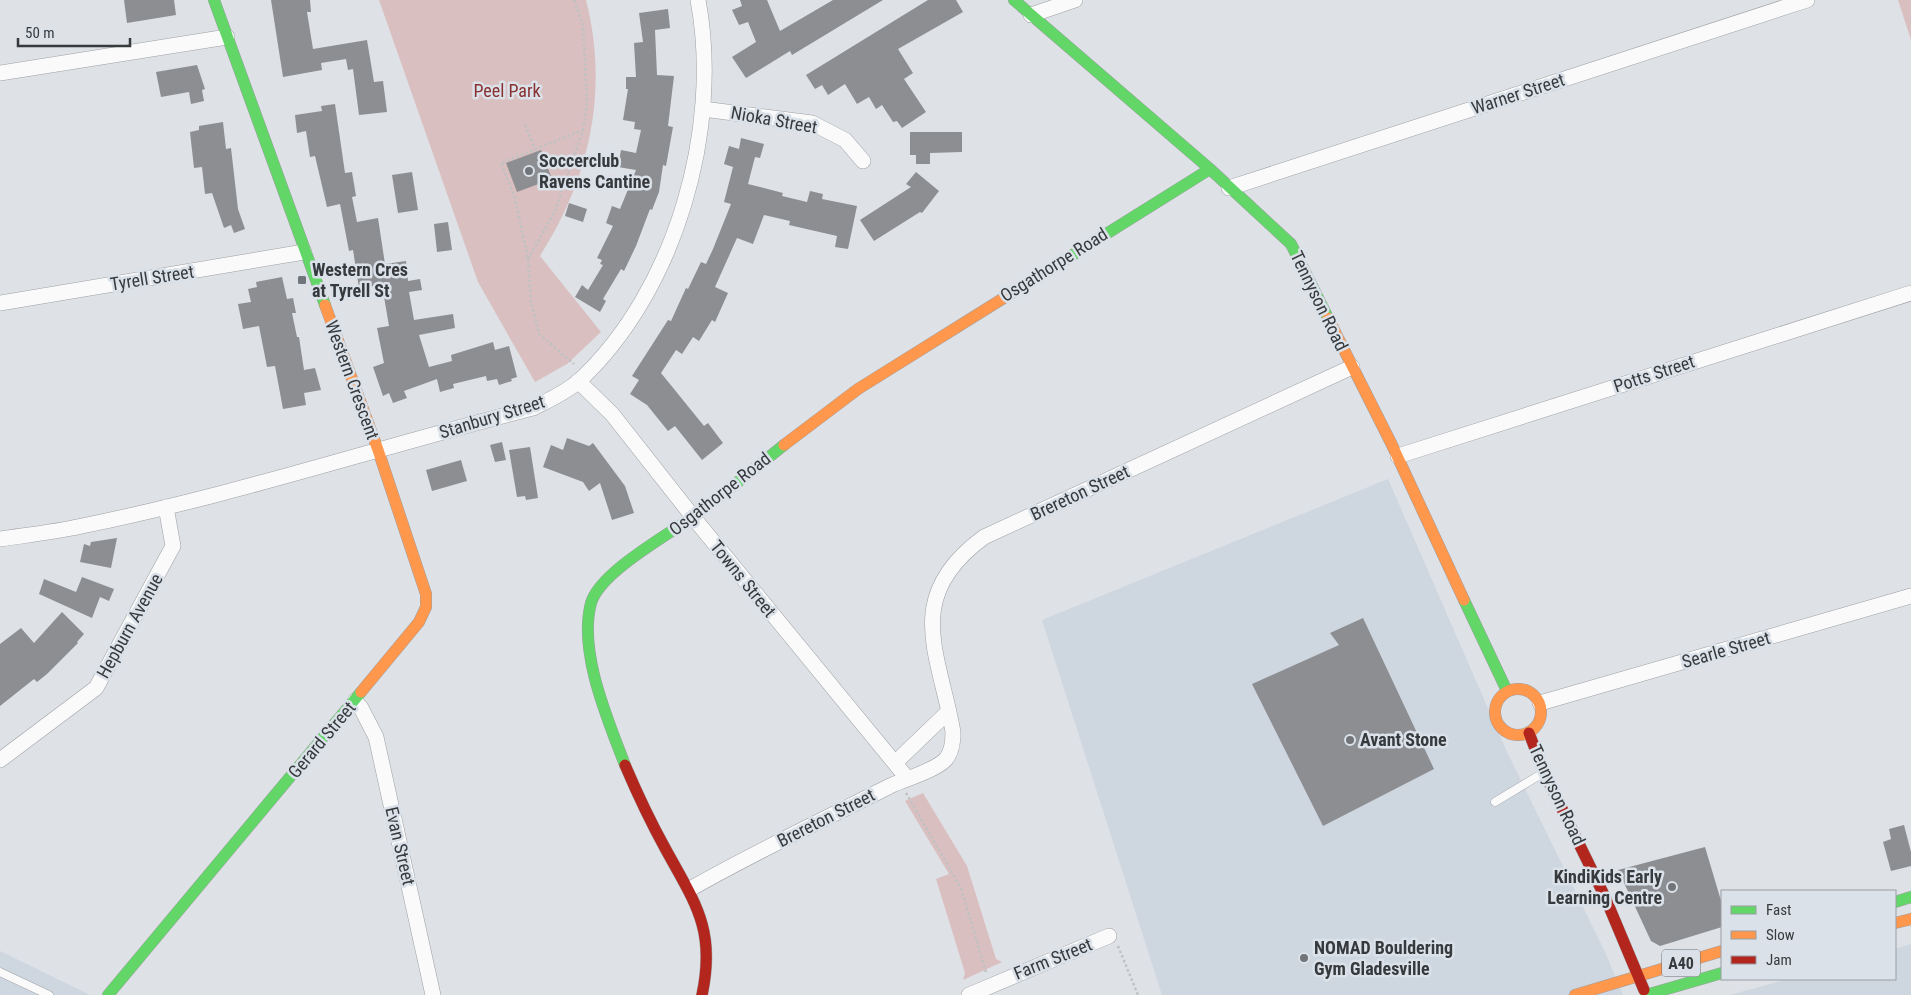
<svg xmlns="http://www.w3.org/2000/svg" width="1911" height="995" viewBox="0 0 1911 995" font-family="'Roboto Condensed',sans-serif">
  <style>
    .built { fill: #ced6e0 }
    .green { fill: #dabfc0 }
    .building { fill: #8c8e92 }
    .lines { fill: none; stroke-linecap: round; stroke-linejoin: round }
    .lane-casing { stroke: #9d9fa2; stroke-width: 9 }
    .street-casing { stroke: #9d9fa2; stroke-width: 16 }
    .fast-casing { stroke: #9d9fa2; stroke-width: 12 }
    .slow-casing { stroke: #9d9fa2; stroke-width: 12 }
    .jam-casing { stroke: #9d9fa2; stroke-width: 12 }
    .path { stroke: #c0c1c2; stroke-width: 2.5; stroke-dasharray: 2.5 2.5; stroke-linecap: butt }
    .lane { stroke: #fafafb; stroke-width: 8 }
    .street { stroke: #fafafb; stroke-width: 15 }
    .fast { stroke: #63d668; stroke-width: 11 }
    .slow { stroke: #ff974d; stroke-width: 11 }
    .jam { stroke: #b3261e; stroke-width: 11 }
    .poi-dot { fill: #717478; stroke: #dae1e9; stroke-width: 2 }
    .labels { text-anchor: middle; stroke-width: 5; stroke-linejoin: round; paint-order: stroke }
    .shield { fill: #dae1e9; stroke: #686c71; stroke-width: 1 }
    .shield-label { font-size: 16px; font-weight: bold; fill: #373a3d }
    .park-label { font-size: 18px; fill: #893030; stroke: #dae1e9 }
    .street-label { font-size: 18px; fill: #373a3d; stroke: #dae1e9 }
    .poi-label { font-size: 18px; font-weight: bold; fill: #373a3d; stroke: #dae1e9; text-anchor: start }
  </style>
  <rect width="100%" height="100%" fill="#dee1e6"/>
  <path class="built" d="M1388 479 1507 752 1605 952 1623 995H1162L1042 620Z
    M1911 944V995H1730L1788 979H1895V949Z
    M0 951 90 995H0Z"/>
  <path class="green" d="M379 0H586C609 90 590 178 540 256L601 332 567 364 535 382 478 282Z
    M1898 0H1911V40Z
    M923 793 967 866 996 959 1002 962 963 980 965 973 936 879 949 874 905 801Z"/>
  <path class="building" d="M124 0H174L176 15 127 23Z
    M271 0H310L311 12H307L313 49 367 40 374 82 383 81 387 112 359 115 353 69 348 70 346 59 321 63 322 70 283 77Z
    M740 0H767L780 31 833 0H883L792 55 790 51 746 78 732 57 756 42 748 22 739 25 732 10 742 6Z
    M928 0H956L963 12 898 49 913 73 904 79 926 112 902 128 897 121 893 122 882 105 876 109 869 97 857 104 845 84 828 95 822 85 815 89 806 75Z
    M668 9 670 28 655 30 657 75 674 76 668 126 673 127 666 166 663 165 659 192 652 210 650 209 636 246 624 271 621 269 603 299 606 301 600 312 575 297 582 285 588 290 603 265 600 264 602 260 597 258 613 226 606 223 612 206 620 209 636 170 618 167 621 150 636 153 641 130 634 129 635 122 623 120 628 89H626V77H636L634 43 643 42 639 13Z
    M197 65 205 89 202 90 204 101 191 104 189 92 161 97 156 72Z
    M335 104 345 173 352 172 356 196 352 197 357 222 378 218 385 264 406 261 408 281 420 279 422 290 409 292 414 320 453 314 455 328 419 335 429 367 452 361 451 355 493 342 495 350 509 346 517 377 511 379 512 381 499 385 497 379 487 381 486 376 453 384 454 388 440 392 437 379 404 391 407 398 393 403 389 393 383 396 373 367 384 363 377 328 389 326 382 285 359 288 353 250 349 251 340 204 327 207 315 156 310 157 306 131 297 133 295 115 322 111 321 106Z
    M223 122 226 149 231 148 238 209 245 229 234 233 231 225 224 228 212 193 205 194 202 167 194 168 190 132 199 130V126Z
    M910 132H962V152L930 153V164H916V155H910Z
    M741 138 764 144 760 158 755 157 748 184 783 193 782 196 807 202 810 191 823 194 822 199 857 206 848 249 835 247 837 236 789 225 790 221 764 215 753 244 737 238 715 287 728 293 715 322 712 320 699 341 693 337 682 354 676 350 661 373 704 426 708 423 723 443 702 460 675 426 668 431 647 405 630 394 639 380 632 376 668 320 671 321 686 288 688 289 701 262 706 264 713 249 731 204 724 202 733 167 724 164 729 146 739 149Z
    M541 150 552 179 517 192 506 163Z
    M412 172 418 210 398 213 392 175Z
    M916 172 939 191 922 213 920 212 874 241 860 220 911 187 906 184Z
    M569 203 587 209 583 222 565 216Z
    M448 222 452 250 437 252 434 224Z
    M282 277 287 299 293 298 296 313H292L297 337H299L304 370 315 368 321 390 304 393 306 405 283 409 275 366 267 367 259 326 243 329 238 304 251 302 248 289 257 287 256 282Z
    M567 438 589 446 593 443 625 486 634 513 612 520 600 483 589 491 583 482 543 467 551 445 563 450Z
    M502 442 506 460 495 462 490 445Z
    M530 447 538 498 526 500 525 496 517 497 509 450Z
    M461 460 467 481 432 491 426 470Z
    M117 538 111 568 80 562 84 544 90 546 91 542Z
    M82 577 114 589 109 601 100 597 92 618 39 594 44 579 76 592Z
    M62 612 84 634 77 642 78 643 47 674 37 682 34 679 0 706V644L21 628 34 643Z
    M1363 618 1434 769 1323 826 1252 684 1339 645 1330 633Z
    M1904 825 1911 852V866L1891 871 1883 842 1891 839 1889 829Z
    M1705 847 1722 904V927L1660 946 1651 941 1618 870Z"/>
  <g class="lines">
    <g class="lane-casing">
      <path id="lane" d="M1495 802 1543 773
        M0 972 49 995"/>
    </g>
    <g class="street-casing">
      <path id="street" d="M1031 15 1075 0
        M0 73 227 37
        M703 109 812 123 845 140 863 161
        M1229 188 1807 0
        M0 303 304 252
        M578 381 612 414 697 522 907 778
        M1398 456 1911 293
        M0 539C27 535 55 532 82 526 235 495 383 446 533 408 549 400 565 393 579 381 676 291 722 128 698 0
        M355 701 361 708 376 737 433 995
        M1540 703 1911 596
        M0 760 96 688 173 546 166 507
        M895 763 949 711
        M690 889C755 852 823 820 890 786 905 779 934 771 945 760 952 753 953 742 953 732 939 652 902 597 984 537L1352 367
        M969 995 1109 936"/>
    </g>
    <g class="fast-casing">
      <path id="fast" d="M214 0 325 305
        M1014 0 1210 169 1291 244 1328 318
        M1023 286 1210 169
        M1464 600 1507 691
        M625 765C608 720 578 652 591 603 600 572 668 535 694 516 725 493 754 469 784 445
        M1895 902 1911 897
        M108 995 361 692
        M1646 995 1722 973"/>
    </g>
    <g class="slow-casing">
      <path id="slow" d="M325 305 378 450 426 594V607L419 622 361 692
        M1328 318 1392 445 1464 600
        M784 445 858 389 1023 286
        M1495 712a23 23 0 1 1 46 0a23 23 0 1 1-46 0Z
        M1895 923 1911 919
        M1575 995 1722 951"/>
    </g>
    <g class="jam-casing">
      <path id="jam" d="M1529 733 1544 772 1605 897 1644 990
        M625 765C637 793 650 821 665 848 695 903 716 929 702 995"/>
    </g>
    <path class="path" d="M574 0 583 25 587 103 583 130
      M525 125 535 149
      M528 259 555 211 583 130 501 163 515 198 528 259 531 302 539 334 574 364
      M906 793 961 888 986 972
      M1118 946 1138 995"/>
    <use href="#lane" class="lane"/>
    <use href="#street" class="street"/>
    <use href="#fast" class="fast"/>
    <use href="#slow" class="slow"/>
    <use href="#jam" class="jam"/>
  </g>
  <g class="poi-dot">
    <circle cx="529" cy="171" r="5"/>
    <rect x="297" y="275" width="10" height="10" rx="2.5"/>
    <circle cx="1350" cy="740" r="5"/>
    <circle cx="1672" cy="887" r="5"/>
    <circle cx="1304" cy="958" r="5"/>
  </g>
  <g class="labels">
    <rect class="shield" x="1662" y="949.5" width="38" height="27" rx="4"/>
    <g class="shield-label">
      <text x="1681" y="969">A40</text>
    </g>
    <g class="park-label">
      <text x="507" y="97">Peel Park</text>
    </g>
    <g class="street-label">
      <text transform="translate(1518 94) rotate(-18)" y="6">Warner Street</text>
      <text transform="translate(774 120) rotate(10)" y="6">Nioka Street</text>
      <text transform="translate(1054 265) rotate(-32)" y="6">Osgathorpe Road</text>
      <text transform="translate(152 278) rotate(-9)" y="6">Tyrell Street</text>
      <text transform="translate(1319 301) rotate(64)" y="6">Tennyson Road</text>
      <text transform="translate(1654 374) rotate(-18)" y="6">Potts Street</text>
      <text transform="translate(352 380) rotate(70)" y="6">Western Crescent</text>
      <text transform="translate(492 417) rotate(-17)" y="6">Stanbury Street</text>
      <text transform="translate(1080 493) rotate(-25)" y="6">Brereton Street</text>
      <text transform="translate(720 494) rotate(-38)" y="6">Osgathorpe Road</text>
      <text transform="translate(743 579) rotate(51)" y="6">Towns Street</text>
      <text transform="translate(130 626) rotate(-61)" y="6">Hepburn Avenue</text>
      <text transform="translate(1726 650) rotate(-16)" y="6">Searle Street</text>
      <text transform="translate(322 740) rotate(-50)" y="6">Gerard Street</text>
      <text transform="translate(1557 795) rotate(65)" y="6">Tennyson Road</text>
      <text transform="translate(826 818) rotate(-27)" y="6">Brereton Street</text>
      <text transform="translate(400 846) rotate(77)" y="6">Evan Street</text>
      <text transform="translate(1053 959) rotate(-22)" y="6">Farm Street</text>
    </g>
    <g class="poi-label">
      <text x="539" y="167">Soccerclub<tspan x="539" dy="21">Ravens Cantine</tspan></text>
      <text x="312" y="276">Western Cres<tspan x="312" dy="21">at Tyrell St</tspan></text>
      <text x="1360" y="746">Avant Stone</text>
      <text x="1662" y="883" text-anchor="end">KindiKids Early<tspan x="1662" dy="21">Learning Centre</tspan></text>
      <text x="1314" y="954">NOMAD Bouldering<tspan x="1314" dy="21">Gym Gladesville</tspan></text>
    </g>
  </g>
  <rect x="1721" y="890" width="175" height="90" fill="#dae1e9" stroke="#999ea4"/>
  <rect x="1731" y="906" width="25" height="8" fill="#63d668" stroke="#999ea4"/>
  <text x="1766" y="915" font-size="15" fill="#373a3d">Fast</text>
  <rect x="1731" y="931" width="25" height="8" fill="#ff974d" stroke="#999ea4"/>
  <text x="1766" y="940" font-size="15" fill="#373a3d">Slow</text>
  <rect x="1731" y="956" width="25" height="8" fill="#b3261e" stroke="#999ea4"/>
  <text x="1766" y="965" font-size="15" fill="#373a3d">Jam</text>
  <path d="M18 38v8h112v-8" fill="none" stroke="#373a3d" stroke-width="2.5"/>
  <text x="25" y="38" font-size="15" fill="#373a3d" stroke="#dae1e9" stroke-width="4" paint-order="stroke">50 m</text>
</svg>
